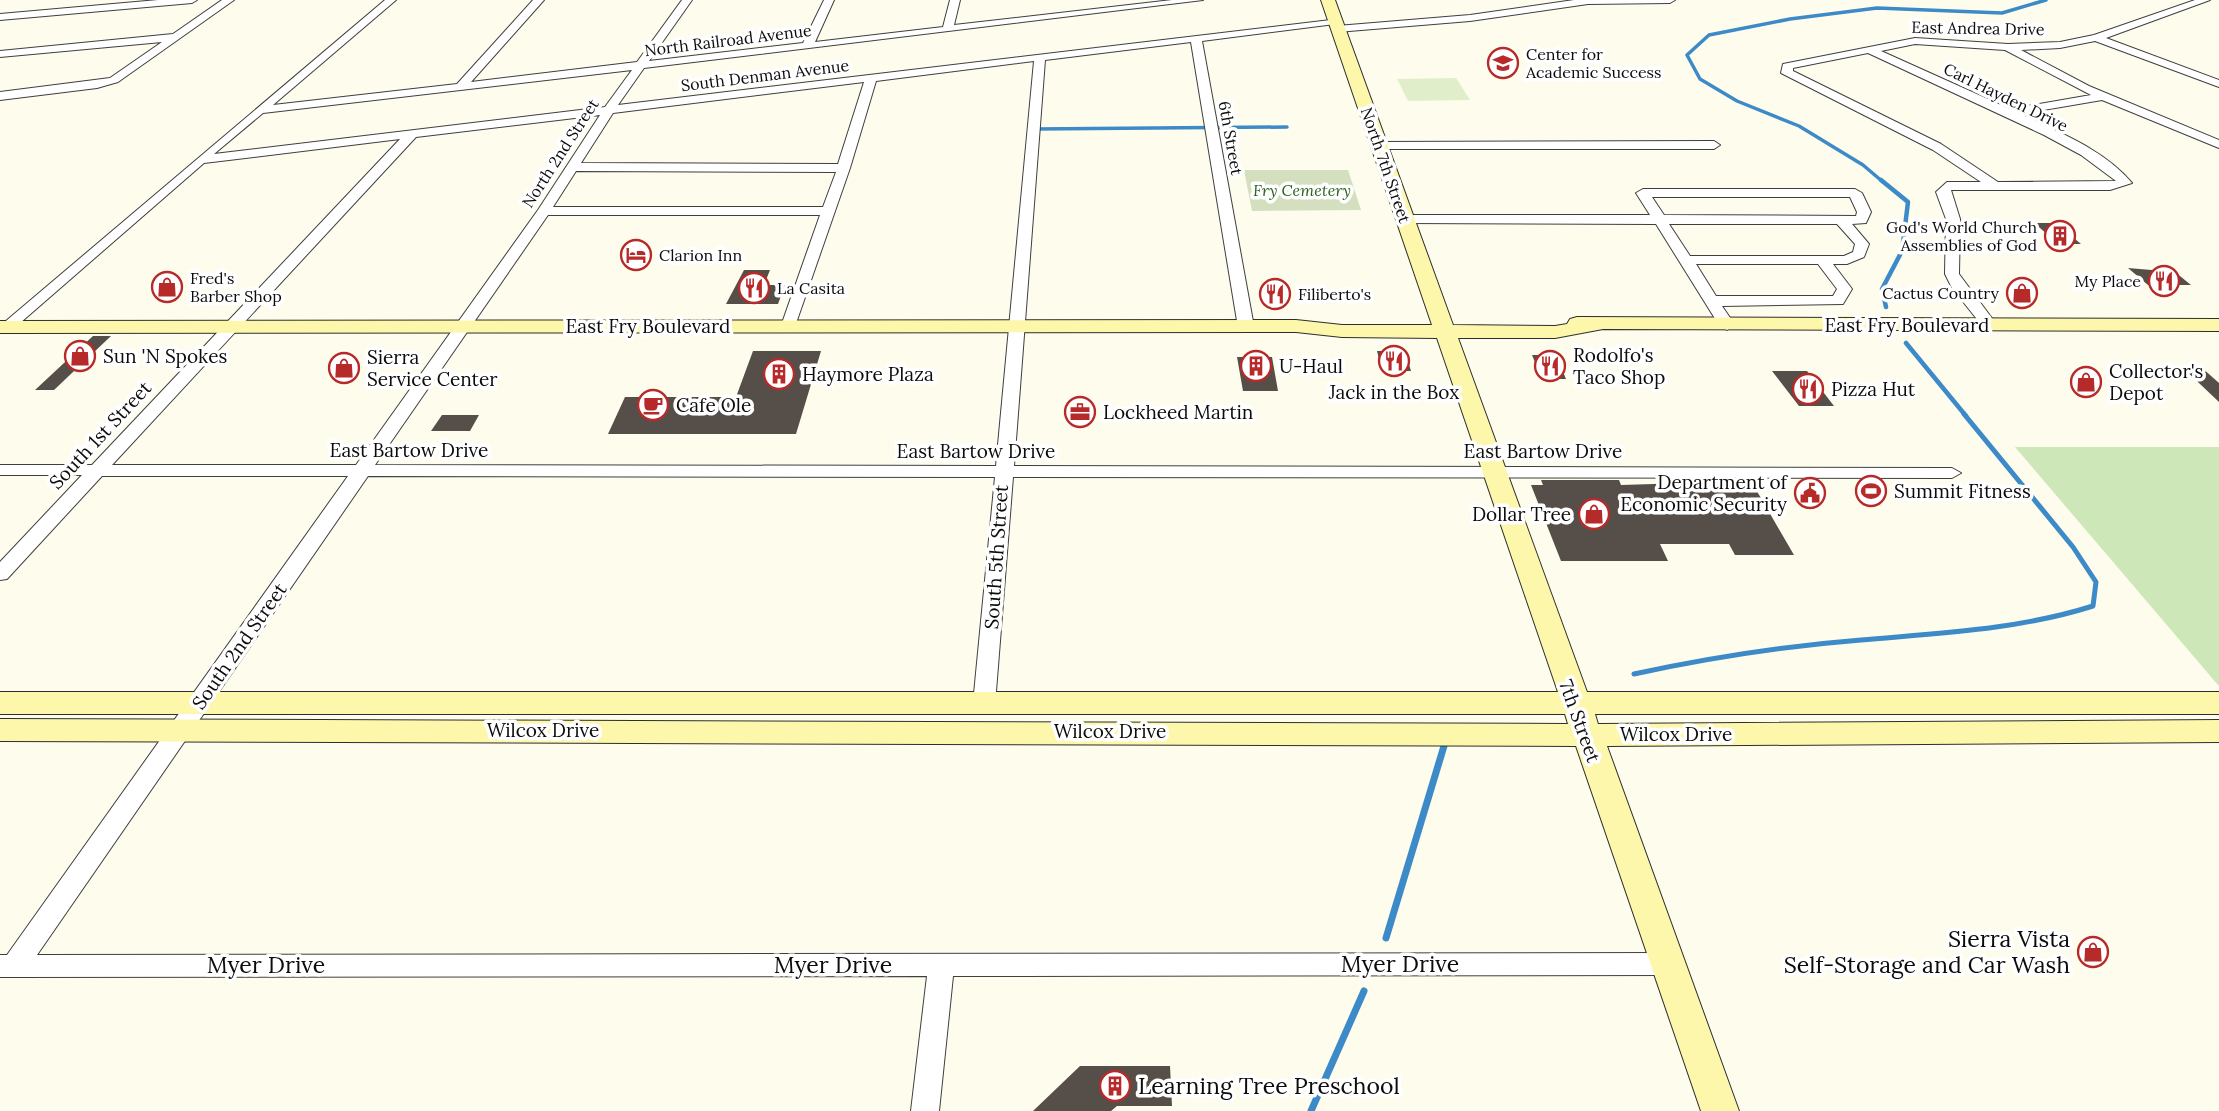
<svg xmlns="http://www.w3.org/2000/svg" width="2219" height="1111" viewBox="0 0 2219 1111" font-family="Lora,serif">
  <style>
    .green { fill: #cee7b8 }
    .cemetery { fill: #d3dfbf }
    .pitch { fill: #e0efc9 }
    .lines { fill: none; stroke-linecap: round; stroke-linejoin: round }
    .stream-far3 { stroke: #3d8ac8; stroke-width: 3.5 }
    .stream-far2 { stroke: #3d8ac8; stroke-width: 4.5 }
    .stream-far1 { stroke: #3d8ac8; stroke-width: 5 }
    .stream { stroke: #3d8ac8; stroke-width: 7 }
    .building { fill: #554e49 }
    .street-casing { stroke: #3f3f3f; stroke-width: 2 }
    .secondary-casing { stroke: #2e2e2e; stroke-width: 2 }
    .street { fill: #fff; fill-rule: evenodd }
    .secondary { fill: #fcf7aa; fill-rule: evenodd }
    .labels { text-anchor: middle; stroke-width: 7; stroke-linejoin: round; paint-order: stroke }
    .far-street-label { font-size: 16px; fill: #0c0c0c; stroke: #fff }
    .far-poi-label { font-size: 16px; fill: #0c0c0c; stroke: #fff; text-anchor: start }
    .far-park-label { font-size: 16px; font-style: italic; fill: #2a6120; stroke: #fff }
    .street-label { font-size: 19px; fill: #0c0c0c; stroke: #fff }
    .poi-label { font-size: 19px; fill: #0c0c0c; stroke: #fff; text-anchor: start }
    .near-poi-label { font-size: 23px; fill: #0c0c0c; stroke: #fff; text-anchor: end }
    .near-street-label { font-size: 23px; fill: #0c0c0c; stroke: #fff }
  </style>
  <rect width="100%" height="100%" fill="#fefced"/>
  <path class="green" d="M2015 447H2219V685H2218Z"/>
  <path class="cemetery" d="M1244 170H1348L1361 210 1252 211Z"/>
  <path class="pitch" d="M1456 78 1470 100 1408 101 1397 79Z"/>
  <g class="lines">
    <path class="stream-far3" d="M1035 129 1287 127
      M1883 182 1863 165 1799 126 1737 101 1700 79 1687 55 1709 35 1790 19 1877 8 2002 13 2046 0"/>
    <path class="stream-far2" d="M1881 180 1908 202 1902 251 1882 289 1886 307
      M1906 343 1966 416"/>
    <path class="stream-far1" d="M1634 674C1708 658 1785 646 1861 640 1940 633 2017 630 2093 606L2096 582 2073 547 1964 414"/>
    <path class="stream" d="M1386 938 1444 746
      M1311 1111 1364 991"/>
  </g>
  <path class="building" d="M2034 223H2056L2081 244H2059Z
    M2128 268 2175 272 2191 285H2148Z
    M744 270H770L764 285H785L778 304H726Z
    M1264 285H1282L1285 303 1267 302Z
    M93 336H111L54 390H35Z
    M753 351H821L796 434H608L625 397H736Z
    M1377 351H1405L1411 371H1382Z
    M1532 355H1556L1566 379H1542Z
    M1237 357H1272L1278 391H1243Z
    M2181 366 2201 367 2219 383V402Z
    M1772 371H1807L1834 406H1799Z
    M442 415H479L470 431H431Z
    M1541 480H1619L1621 485 1751 481 1794 555H1735L1729 544H1660L1668 561H1561L1531 485H1543Z
    M1080 1066H1170L1172 1106H1117L1111 1111H1033Z"/>
  <g class="lines">
    <g class="street-casing">
      <path id="street" d="M158 0H197L192 3 0 20V14Z
        M222 0H234L118 82 97 88 0 100V92L110 78 162 42 0 57V51L173 34Z
        M385 0H396L273 105 457 84 533 0H544L471 82 637 62 682 0H692L649 61 803 43 824 0H834L815 42 943 27 950 0H960L954 25 1172 0H1203L644 68 618 105 1339 19 1340 21 1335 24 1202 41 1254 327 1246 332 1238 327 1191 42 1045 60 1014 466 1952 468 1961 473 1952 478 1013 477 995 704 992 710H976L973 704 995 477 368 476 37 955 1667 953 1676 956 1680 964 1676 972 1667 975 953 976 939 1111H911L927 976 0 977V955H7L348 476H102L7 579 0 580V562L82 475H0V465H92L400 139 204 163 12 330H2L0 326ZM1034 61 996 466 375 465 548 215H820L781 326 789 331 794 329 850 168 876 81ZM632 70 605 107 214 154 263 113ZM864 82 838 164 581 163 613 113ZM600 115 538 210 356 465H112L416 137ZM576 171 836 172 823 207H553Z
        M1574 0H1675L1670 3 1588 4 1470 21 1337 32 1332 29 1337 26 1470 15Z
        M2195 0H2210L2106 38 2219 80V87L2095 41 2060 48 2021 50 2089 86 2219 140V148L2102 100 2021 114C2058 132 2105 150 2132 183L2110 190H1951L1960 219 1959 274 1997 325 1989 330 1984 328 1952 288 1945 274 1946 219 1936 192 1947 182H1981L1933 150 1781 73 1783 64 1915 38 2008 44 2060 42 2094 35ZM1915 44 2005 50 2091 95 2010 109 1881 51ZM1868 53 2044 135 2081 155 2116 181 1998 182 1941 144 1793 71V68Z
        M1379 142 1714 141 1720 145 1714 149H1375L1373 146Z
        M1643 189H1855L1862 193 1871 212 1866 223 1852 224 1869 244 1864 257 1847 264H1833L1852 289 1843 304 1722 306 1735 325 1727 330 1719 325 1656 224 1404 223 1397 219 1404 215H1650L1636 193ZM1652 197H1850L1857 212 1856 216 1664 215ZM1669 224H1837L1855 244 1853 252 1844 256H1690ZM1696 264H1818L1837 289 1833 296H1716Z"/>
    </g>
    <g class="secondary-casing">
      <path id="secondary" d="M1321 0H1335L1453 325 1555 326 1567 324 1570 319 1577 317 2219 319V331L1603 329 1555 338H1458L1587 692H2219V714H1595L1598 724 2219 720V742L1607 746 1739 1111H1701L1576 746 0 741V719L1568 724 1565 714H0V692H1558L1437 338 1342 337 1296 332 0 333V321L1296 320 1342 325H1432Z"/>
    </g>
    <use href="#street" class="street"/>
    <use href="#secondary" class="secondary"/>
  </g>
  <defs>
    <g id="school-ring" transform="scale(1.575)"><circle r="9.5" fill="#fff" stroke="#b72a2a" stroke-width="1.5"/><path d="M0-5L7-2L0 1L-7-2ZM-4 1L0 2.5L4 1V4Q0 6-4 4Z" fill="#b72a2a"/></g>
    <g id="building-ring" transform="scale(1.575)"><circle r="9.5" fill="#fff" stroke="#b72a2a" stroke-width="1.5"/><path d="M-4-6H4V6H1V3H-1V6H-4ZM-2.5-4.3h1.7v1.8h-1.7ZM.8-4.3h1.7v1.8H.8ZM-2.5-1h1.7V.8h-1.7ZM.8-1h1.7V.8H.8Z" fill="#b72a2a"/></g>
    <g id="hotel-ring" transform="scale(1.575)"><circle r="9.5" fill="#fff" stroke="#b72a2a" stroke-width="1.5"/><path d="M-6-4.5h1.5V1H6V5H4.5V3h-9V5H-6ZM-4 0a1.8 1.8 0 1 1 3.6 0ZM.5 0V-2.5h3Q6-2.5 6 0Z" fill="#b72a2a"/></g>
    <g id="restaurant-ring" transform="scale(1.575)"><circle r="9.5" fill="#fff" stroke="#b72a2a" stroke-width="1.5"/><path d="M-5-6h1v4h1v-4h1v4h1v-4h1v5L-1.5 .5V6h-2V.5L-5-1ZM5-6V6H3V1.5H1.5Q1.5-4 5-6Z" fill="#b72a2a"/></g>
    <g id="shop-ring" transform="scale(1.575)"><circle r="9.5" fill="#fff" stroke="#b72a2a" stroke-width="1.5"/><path d="M-5-2.5h2.3a2.7 3.5 0 0 1 5.4 0H5L5.5 6h-11ZM-1.5-2.5h3a1.5 2.3 0 0 0-3 0Z" fill="#b72a2a"/></g>
    <g id="cafe-ring" transform="scale(1.575)"><circle r="9.5" fill="#fff" stroke="#b72a2a" stroke-width="1.5"/><path d="M-5.5-4.5H6V0H3Q3 3.5 0 3.5H-2.5Q-5.5 3.5-5.5 0ZM3-3.2v2h1.7v-2ZM-6 4.5H4V6H-6Z" fill="#b72a2a"/></g>
    <g id="office-ring" transform="scale(1.575)"><circle r="9.5" fill="#fff" stroke="#b72a2a" stroke-width="1.5"/><path d="M-6-3h4V-5.5h4V-3h4V5H-6ZM-1-4.5V-3h2v-1.5ZM-6 0V1H6V0Z" fill="#b72a2a"/></g>
    <g id="stadium-ring" transform="scale(1.575)"><circle r="9.5" fill="#fff" stroke="#b72a2a" stroke-width="1.5"/><path d="M0-5a6.5 5 0 1 0 0 10a6.5 5 0 1 0 0-10ZM-3.5-1.8h7v3.6h-7Z" fill="#b72a2a"/></g>
    <g id="civic-ring" transform="scale(1.575)"><circle r="9.5" fill="#fff" stroke="#b72a2a" stroke-width="1.5"/><path d="M-.6-6.5H3V-4.5H.6V-3L4-1V1h2V6H-6V1h2V-1L-.6-3ZM-1.2 2.5V6h2.4V2.5Z" fill="#b72a2a"/></g>
  </defs>
  <g fill-rule="evenodd">
    <use href="#school-ring" x="1503" y="63"/>
    <use href="#building-ring" x="2060" y="236"/>
    <use href="#hotel-ring" x="636" y="255"/>
    <use href="#restaurant-ring" x="2164" y="281"/>
    <use href="#shop-ring" x="167" y="287"/>
    <use href="#restaurant-ring" x="754" y="288"/>
    <use href="#shop-ring" x="2022" y="293"/>
    <use href="#restaurant-ring" x="1275" y="294"/>
    <use href="#shop-ring" x="80" y="356"/>
    <use href="#restaurant-ring" x="1394" y="361"/>
    <use href="#building-ring" x="1256" y="366"/>
    <use href="#restaurant-ring" x="1550" y="366"/>
    <use href="#shop-ring" x="344" y="368"/>
    <use href="#building-ring" x="779" y="374"/>
    <use href="#shop-ring" x="2086" y="382"/>
    <use href="#restaurant-ring" x="1808" y="389"/>
    <use href="#cafe-ring" x="653" y="405"/>
    <use href="#office-ring" x="1080" y="412"/>
    <use href="#stadium-ring" x="1871" y="491"/>
    <use href="#civic-ring" x="1810" y="493"/>
    <use href="#shop-ring" x="1594" y="514"/>
    <use href="#shop-ring" x="2093" y="952"/>
    <use href="#building-ring" x="1115" y="1086"/>
  </g>
  <g class="labels">
    <g class="far-street-label">
      <text transform="translate(1978 28) rotate(1)" y="6">East Andrea Drive</text>
      <text transform="translate(728 40) rotate(-7)" y="6">North Railroad Avenue</text>
      <text transform="translate(765 75) rotate(-7)" y="6">South Denman Avenue</text>
      <text transform="translate(2006 97) rotate(26)" y="6">Carl Hayden Drive</text>
      <text transform="translate(1231 138) rotate(80)" y="6">6th Street</text>
      <text transform="translate(560 153) rotate(-57)" y="6">North 2nd Street</text>
      <text transform="translate(1386 165) rotate(71)" y="6">North 7th Street</text>
    </g>
    <g class="far-poi-label">
      <text x="1526" y="60">Center for<tspan x="1526" dy="18">Academic Success</tspan></text>
      <text x="2037" y="233" text-anchor="end">God's World Church<tspan x="2037" dy="18">Assemblies of God</tspan></text>
      <text x="659" y="261">Clarion Inn</text>
      <text x="190" y="284">Fred's<tspan x="190" dy="18">Barber Shop</tspan></text>
      <text x="2141" y="287" text-anchor="end">My Place</text>
      <text x="777" y="294">La Casita</text>
      <text x="1999" y="299" text-anchor="end">Cactus Country</text>
      <text x="1298" y="300">Filiberto's</text>
    </g>
    <g class="far-park-label">
      <text x="1302" y="196">Fry Cemetery</text>
    </g>
    <g class="street-label">
      <text x="1907" y="332">East Fry Boulevard</text>
      <text x="648" y="333">East Fry Boulevard</text>
      <text transform="translate(100 435) rotate(-47)" y="7">South 1st Street</text>
      <text x="409" y="457">East Bartow Drive</text>
      <text x="976" y="458">East Bartow Drive</text>
      <text x="1543" y="458">East Bartow Drive</text>
      <text transform="translate(996 557) rotate(-86)" y="7">South 5th Street</text>
      <text transform="translate(239 646) rotate(-55)" y="7">South 2nd Street</text>
      <text transform="translate(1580 721) rotate(70)" y="7">7th Street</text>
      <text x="543" y="737">Wilcox Drive</text>
      <text x="1110" y="738">Wilcox Drive</text>
      <text x="1676" y="741">Wilcox Drive</text>
    </g>
    <g class="poi-label">
      <text x="1573" y="362">Rodolfo's<tspan x="1573" dy="22">Taco Shop</tspan></text>
      <text x="103" y="363">Sun 'N Spokes</text>
      <text x="367" y="364">Sierra<tspan x="367" dy="22">Service Center</tspan></text>
      <text x="1279" y="373">U-Haul</text>
      <text x="2109" y="378">Collector's<tspan x="2109" dy="22">Depot</tspan></text>
      <text x="802" y="381">Haymore Plaza</text>
      <text x="1831" y="396">Pizza Hut</text>
      <text x="1394" y="399" text-anchor="middle">Jack in the Box</text>
      <text x="676" y="412">Cafe Ole</text>
      <text x="1103" y="419">Lockheed Martin</text>
      <text x="1787" y="489" text-anchor="end">Department of<tspan x="1787" dy="22">Economic Security</tspan></text>
      <text x="1894" y="498">Summit Fitness</text>
      <text x="1571" y="521" text-anchor="end">Dollar Tree</text>
    </g>
    <g class="near-poi-label">
      <text x="2070" y="947">Sierra Vista<tspan x="2070" dy="26">Self-Storage and Car Wash</tspan></text>
      <text x="1138" y="1094" text-anchor="start">Learning Tree Preschool</text>
    </g>
    <g class="near-street-label">
      <text x="1400" y="972">Myer Drive</text>
      <text x="266" y="973">Myer Drive</text>
      <text x="833" y="973">Myer Drive</text>
    </g>
  </g>
</svg>
